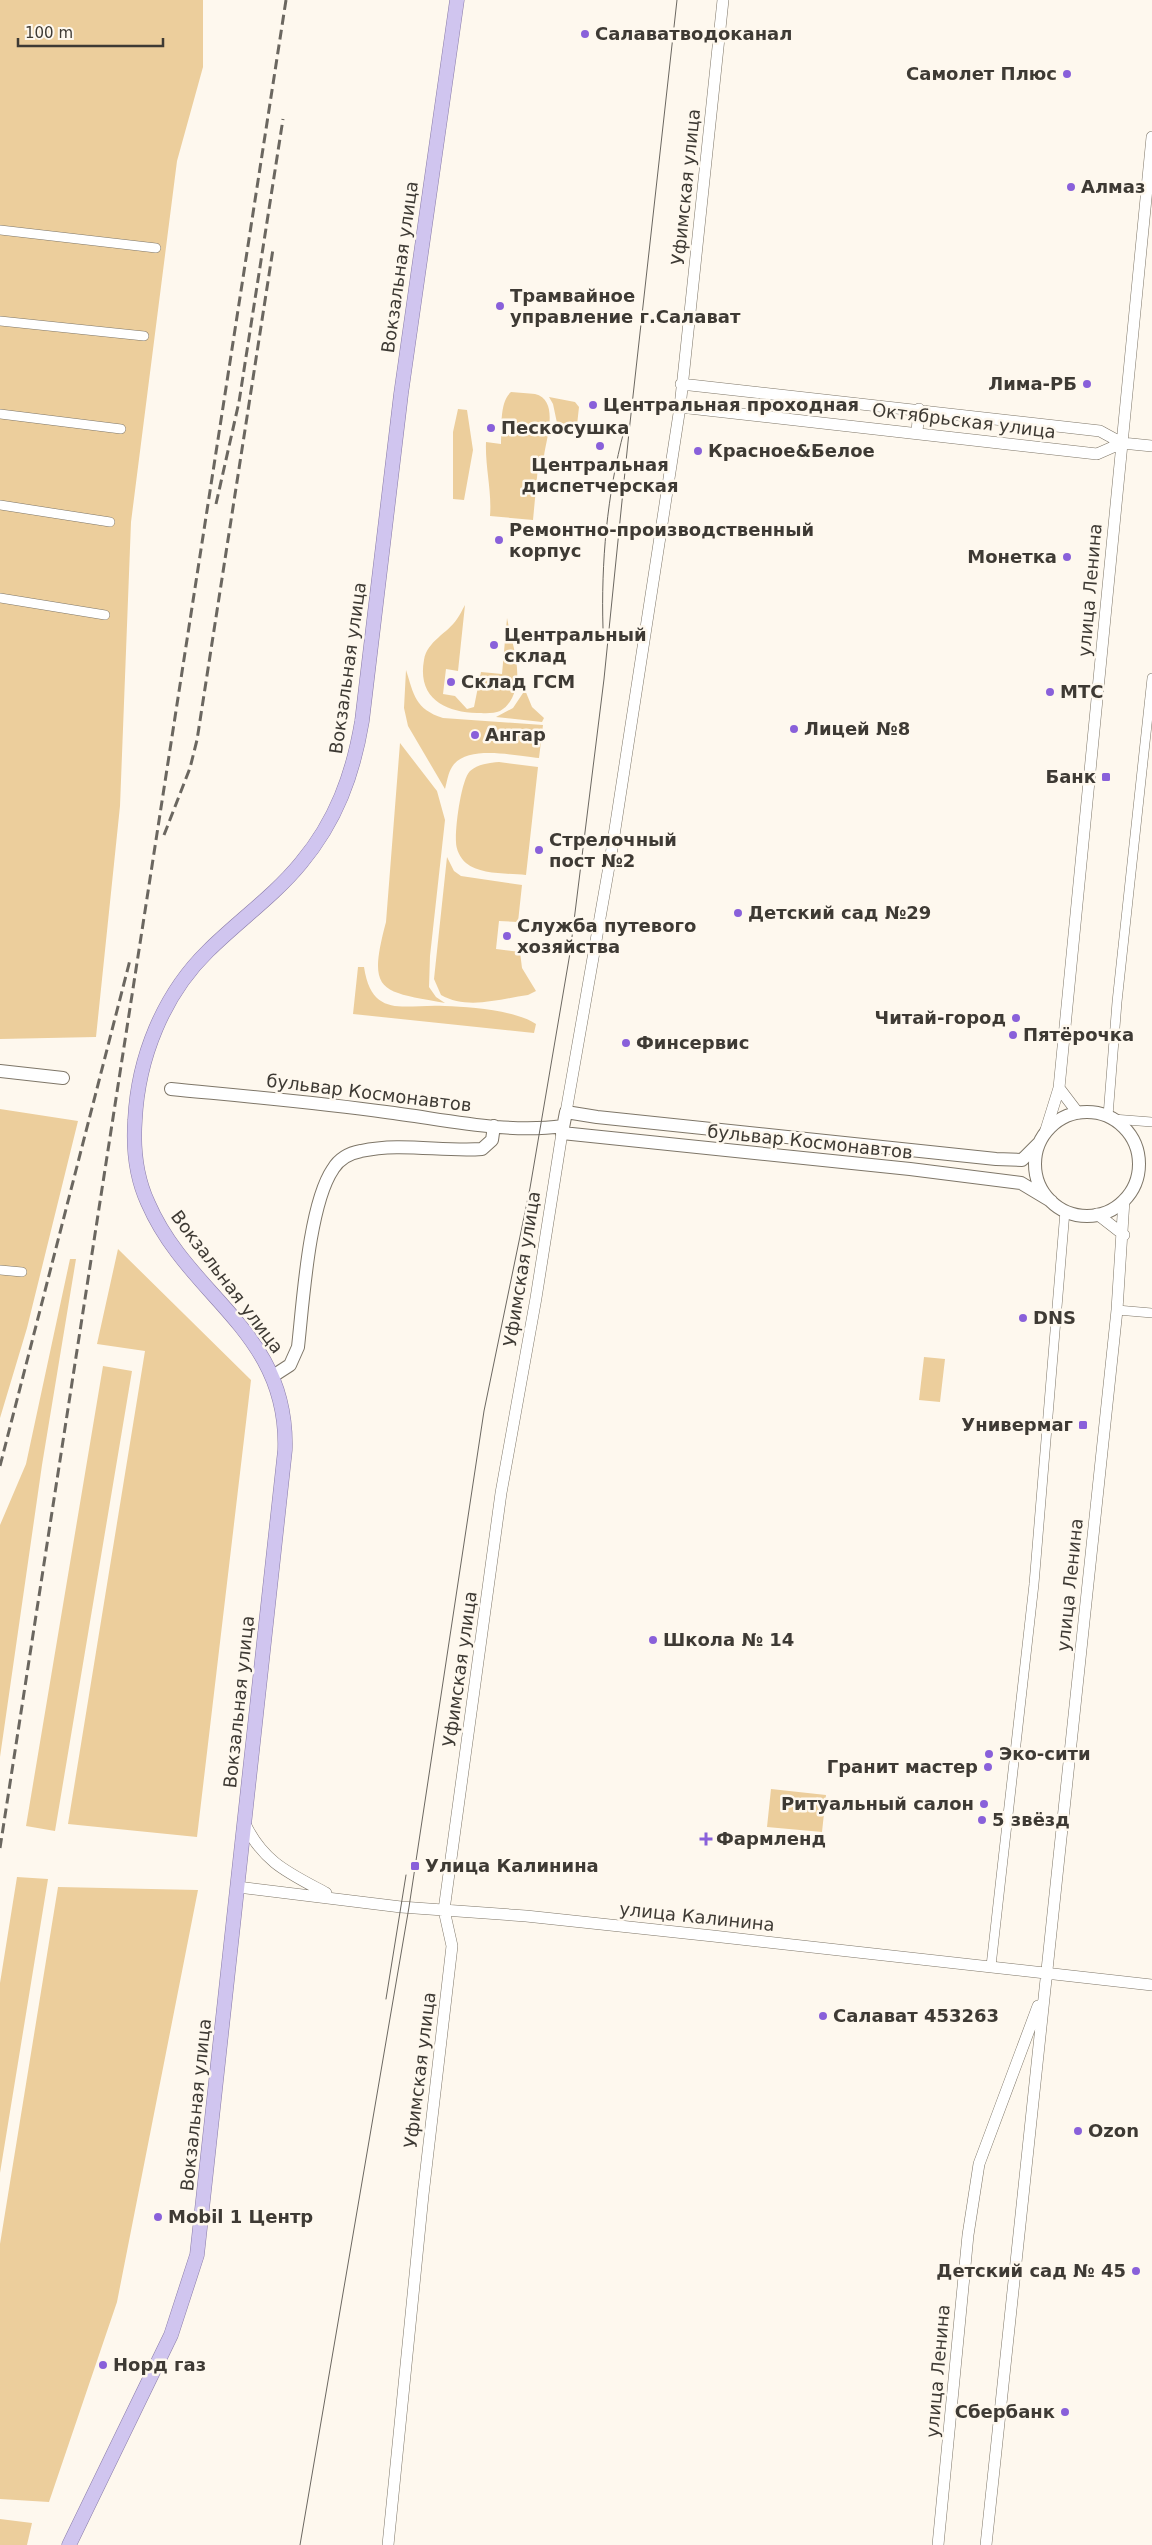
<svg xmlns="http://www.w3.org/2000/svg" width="1152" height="2545" viewBox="0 0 1152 2545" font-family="'DejaVu Sans',sans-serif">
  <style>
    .green { fill: #ecce9c }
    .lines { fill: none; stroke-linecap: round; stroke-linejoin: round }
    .minor-casing { stroke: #7e7668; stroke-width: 10 }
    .tertiary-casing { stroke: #7e7668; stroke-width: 12 }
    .secondary-casing { stroke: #7e7668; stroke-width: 14 }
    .primary-casing { stroke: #897ba7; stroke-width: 15 }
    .minor { stroke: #fff; stroke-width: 9 }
    .tertiary { stroke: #fff; stroke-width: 11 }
    .secondary { stroke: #fff; stroke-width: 12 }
    .primary { stroke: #d0c5ef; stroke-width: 14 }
    .tram { stroke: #6b6760; stroke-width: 1 }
    .rail { stroke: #6b6760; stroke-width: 3; stroke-dasharray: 10 5; stroke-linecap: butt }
    .poi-dot { fill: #8960da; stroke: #fef8ee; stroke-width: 2 }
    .labels { text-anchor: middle; stroke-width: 5; stroke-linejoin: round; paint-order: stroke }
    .poi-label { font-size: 18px; font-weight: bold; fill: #3e3a34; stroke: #fef8ee; text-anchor: start }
    .street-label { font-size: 18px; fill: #3e3a34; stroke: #fef8ee }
  </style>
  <rect width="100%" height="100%" fill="#fef8ee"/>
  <path class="green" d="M0 0H203V67L177 161 131 522 120 806 96 1037 0 1039Z
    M511 392C519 393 528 393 535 394 560 400 546 439 544 456H539L533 520 490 516C492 491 485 467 486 442L501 444C502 430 499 402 511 392Z
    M549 397 575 402 579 407 577 425 557 423 553 404Z
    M458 409 467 410 473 450 464 500 453 499V432Z
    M465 605 458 671 446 669 443 694 455 696 467 709 474 707 481 672 502 674 507 618C511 640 522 668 515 690 513 698 508 707 500 711 494 714 483 713 477 713 445 712 417 698 424 660 427 641 448 633 457 619 460 615 462 610 465 605Z
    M406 670C414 695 415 709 443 718L543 725 539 758C516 756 466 744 452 767 448 773 447 782 445 789L408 726 404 708Z
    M525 690 532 707 544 718 542 722 496 717 513 708Z
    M400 743 437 791 445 820 430 956 429 987 436 997 445 1003C380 991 367 993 386 922Z
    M499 762 538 767 526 875C508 873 480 875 466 863 460 858 456 849 456 842 455 828 461 780 470 771 478 764 489 763 499 762Z
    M447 857 454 871 461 876 522 885 518 922 499 921 496 949 520 952 522 968 536 991 528 995C500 999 467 1010 441 995L434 979Z
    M358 967H364C372 1021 407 1003 445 1006 470 1007 515 1010 536 1024L534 1033 353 1014Z
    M0 1109 78 1121 27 1328 0 1418Z
    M118 1249 251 1380 197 1837 68 1824 145 1351 97 1344Z
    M70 1259H76L42 1465 0 1757V1525L26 1464Z
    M924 1357 945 1359 940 1402 919 1400Z
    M103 1366 132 1371 55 1831 26 1826Z
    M771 1789 826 1795 822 1832 767 1827Z
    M17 1877 48 1879 0 2173V1983Z
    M58 1887 198 1890 117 2302 49 2502 0 2499V2244Z
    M0 2519 32 2523 27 2545H0Z"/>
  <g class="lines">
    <g class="minor-casing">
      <path id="minor" d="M0 230 156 248
        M0 321 144 336
        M0 414 121 429
        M0 505 110 522
        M0 598 105 615
        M1108 1116 1117 1002 1152 678
        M1113 1119 1152 1122
        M0 1270 22 1272
        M1117 1310 1152 1313
        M991 1966 1034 1584 1065 1211"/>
    </g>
    <g class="tertiary-casing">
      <path id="tertiary" d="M681 384 1100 431 1122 443 1152 446
        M680 407 1097 454 1122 443
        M917 432 919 409
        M1059 1088 1078 1113
        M566 1112 611 855 680 407 723 0
        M1045 1133 1059 1088 1152 137
        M1097 1214 1124 1235
        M245 1824C264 1863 289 1873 326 1893
        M238 1887 401 1907 526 1916 713 1936 1152 1985
        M388 2545 423 2195 452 1946 444 1910 501 1493 536 1298 562 1133
        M938 2545 968 2235 979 2164 1038 2006
        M986 2545 1117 1310 1124 1200"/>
    </g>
    <g class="secondary-casing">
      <path id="secondary" d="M0 1071 63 1078
        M171 1089C243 1096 314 1102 386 1112 443 1119 505 1134 563 1126
        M1035 1164a52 52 0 1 1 104 0a52 52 0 1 1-104 0Z
        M1039 1143 1022 1160 996 1159 597 1117 566 1112 562 1133 910 1169 1021 1183 1051 1201
        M273 1376 290 1365 298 1347C303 1302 309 1204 333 1169 339 1159 350 1153 361 1151 401 1142 442 1152 482 1149L492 1140 494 1126"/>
    </g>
    <g class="primary-casing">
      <path id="primary" d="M69 2545 171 2335 197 2255 285 1450C289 1331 189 1298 148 1203 136 1177 133 1148 135 1120 138 1058 163 995 208 951 238 921 274 896 301 863 336 821 353 775 362 721L401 394 457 0"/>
    </g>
    <use href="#minor" class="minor"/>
    <use href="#tertiary" class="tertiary"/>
    <use href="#secondary" class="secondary"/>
    <use href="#primary" class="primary"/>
    <path class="tram" d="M603 628C601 563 607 494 624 431
      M386 1999 406 1875
      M300 2545 409 1907 484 1411 530 1188 570 953 604 679 629 432 677 0"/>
    <path class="rail" d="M216 504 239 402 283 119
      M164 835 190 768 197 740 273 249
      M0 1466 130 960
      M0 1848 286 0"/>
  </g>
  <g class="poi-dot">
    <circle cx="585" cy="34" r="5"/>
    <circle cx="1067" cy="74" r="5"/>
    <circle cx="1071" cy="187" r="5"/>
    <circle cx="500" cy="306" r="5"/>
    <circle cx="1087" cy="384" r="5"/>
    <circle cx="593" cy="405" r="5"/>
    <circle cx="491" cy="428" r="5"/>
    <circle cx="600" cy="446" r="5"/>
    <circle cx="698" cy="451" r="5"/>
    <circle cx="499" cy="540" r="5"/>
    <circle cx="1067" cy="557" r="5"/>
    <circle cx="494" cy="645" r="5"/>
    <circle cx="451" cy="682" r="5"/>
    <circle cx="1050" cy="692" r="5"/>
    <circle cx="794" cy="729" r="5"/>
    <circle cx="475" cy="735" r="5"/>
    <rect x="1101" y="772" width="10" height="10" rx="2.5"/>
    <circle cx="539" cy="850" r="5"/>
    <circle cx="738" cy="913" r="5"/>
    <circle cx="507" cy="936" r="5"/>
    <circle cx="1016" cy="1018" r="5"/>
    <circle cx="1013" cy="1035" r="5"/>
    <circle cx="626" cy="1043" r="5"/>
    <circle cx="1023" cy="1318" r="5"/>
    <rect x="1078" y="1420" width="10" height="10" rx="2.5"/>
    <circle cx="653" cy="1640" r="5"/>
    <circle cx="989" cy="1754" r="5"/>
    <circle cx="988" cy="1767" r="5"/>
    <circle cx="984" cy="1804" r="5"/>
    <circle cx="982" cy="1820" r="5"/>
    <path d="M703.5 1831.5h5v5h5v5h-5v5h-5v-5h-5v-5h5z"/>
    <rect x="410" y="1861" width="10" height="10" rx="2.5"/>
    <circle cx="823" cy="2016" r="5"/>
    <circle cx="1078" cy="2131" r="5"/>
    <circle cx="158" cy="2217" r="5"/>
    <circle cx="1136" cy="2271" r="5"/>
    <circle cx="103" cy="2365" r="5"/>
    <circle cx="1065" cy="2412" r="5"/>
  </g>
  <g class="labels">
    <g class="poi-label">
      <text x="595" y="40">Салаватводоканал</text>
      <text x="1057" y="80" text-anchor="end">Самолет Плюс</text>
      <text x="1081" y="193">Алмаз</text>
      <text x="510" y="302">Трамвайное<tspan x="510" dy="21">управление г.Салават</tspan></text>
      <text x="1077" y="390" text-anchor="end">Лима-РБ</text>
      <text x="603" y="411">Центральная проходная</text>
      <text x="501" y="434">Пескосушка</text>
      <text x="708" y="457">Красное&amp;Белое</text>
      <text x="600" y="471" text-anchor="middle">Центральная<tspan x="600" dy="21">диспетчерская</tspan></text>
      <text x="509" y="536">Ремонтно-производственный<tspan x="509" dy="21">корпус</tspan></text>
      <text x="1057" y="563" text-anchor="end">Монетка</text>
      <text x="504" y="641">Центральный<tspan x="504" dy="21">склад</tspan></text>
      <text x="461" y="688">Склад ГСМ</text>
      <text x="1060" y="698">МТС</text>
      <text x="804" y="735">Лицей №8</text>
      <text x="485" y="741">Ангар</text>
      <text x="1096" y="783" text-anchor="end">Банк</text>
      <text x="549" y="846">Стрелочный<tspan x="549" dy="21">пост №2</tspan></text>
      <text x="748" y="919">Детский сад №29</text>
      <text x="517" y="932">Служба путевого<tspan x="517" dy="21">хозяйства</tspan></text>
      <text x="1006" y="1024" text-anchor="end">Читай-город</text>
      <text x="1023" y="1041">Пятёрочка</text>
      <text x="636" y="1049">Финсервис</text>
      <text x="1033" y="1324">DNS</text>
      <text x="1073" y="1431" text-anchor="end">Универмаг</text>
      <text x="663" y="1646">Школа № 14</text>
      <text x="999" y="1760">Эко-сити</text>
      <text x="978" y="1773" text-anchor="end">Гранит мастер</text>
      <text x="974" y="1810" text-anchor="end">Ритуальный салон</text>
      <text x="992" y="1826">5 звёзд</text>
      <text x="716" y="1845">Фармленд</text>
      <text x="425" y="1872">Улица Калинина</text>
      <text x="833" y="2022">Салават 453263</text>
      <text x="1088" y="2137">Ozon</text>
      <text x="168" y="2223">Mobil 1 Центр</text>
      <text x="1126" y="2277" text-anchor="end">Детский сад № 45</text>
      <text x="113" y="2371">Норд газ</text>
      <text x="1055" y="2418" text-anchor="end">Сбербанк</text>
    </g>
    <g class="street-label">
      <text transform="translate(686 187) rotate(-84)" y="6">Уфимская улица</text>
      <text transform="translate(400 267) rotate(-82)" y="6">Вокзальная улица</text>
      <text transform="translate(964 421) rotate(7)" y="6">Октябрьская улица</text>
      <text transform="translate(1090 590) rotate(-85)" y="6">улица Ленина</text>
      <text transform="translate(348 668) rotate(-82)" y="6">Вокзальная улица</text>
      <text transform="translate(369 1093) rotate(7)" y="6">бульвар Космонавтов</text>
      <text transform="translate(810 1142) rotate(6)" y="6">бульвар Космонавтов</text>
      <text transform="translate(522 1269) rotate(-81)" y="6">Уфимская улица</text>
      <text transform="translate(227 1282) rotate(53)" y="6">Вокзальная улица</text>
      <text transform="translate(1070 1585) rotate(-84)" y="6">улица Ленина</text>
      <text transform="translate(460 1669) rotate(-82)" y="6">Уфимская улица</text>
      <text transform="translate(239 1702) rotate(-84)" y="6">Вокзальная улица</text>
      <text transform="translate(697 1917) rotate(6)" y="6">улица Калинина</text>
      <text transform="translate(420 2070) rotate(-83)" y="6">Уфимская улица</text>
      <text transform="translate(196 2105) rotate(-84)" y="6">Вокзальная улица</text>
      <text transform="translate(938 2371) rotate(-85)" y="6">улица Ленина</text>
    </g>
  </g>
  <path d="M18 38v8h145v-8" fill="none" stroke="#3e3a34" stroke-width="2.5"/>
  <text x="25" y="38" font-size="15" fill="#3e3a34" stroke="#fef8ee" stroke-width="4" paint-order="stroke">100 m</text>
</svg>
